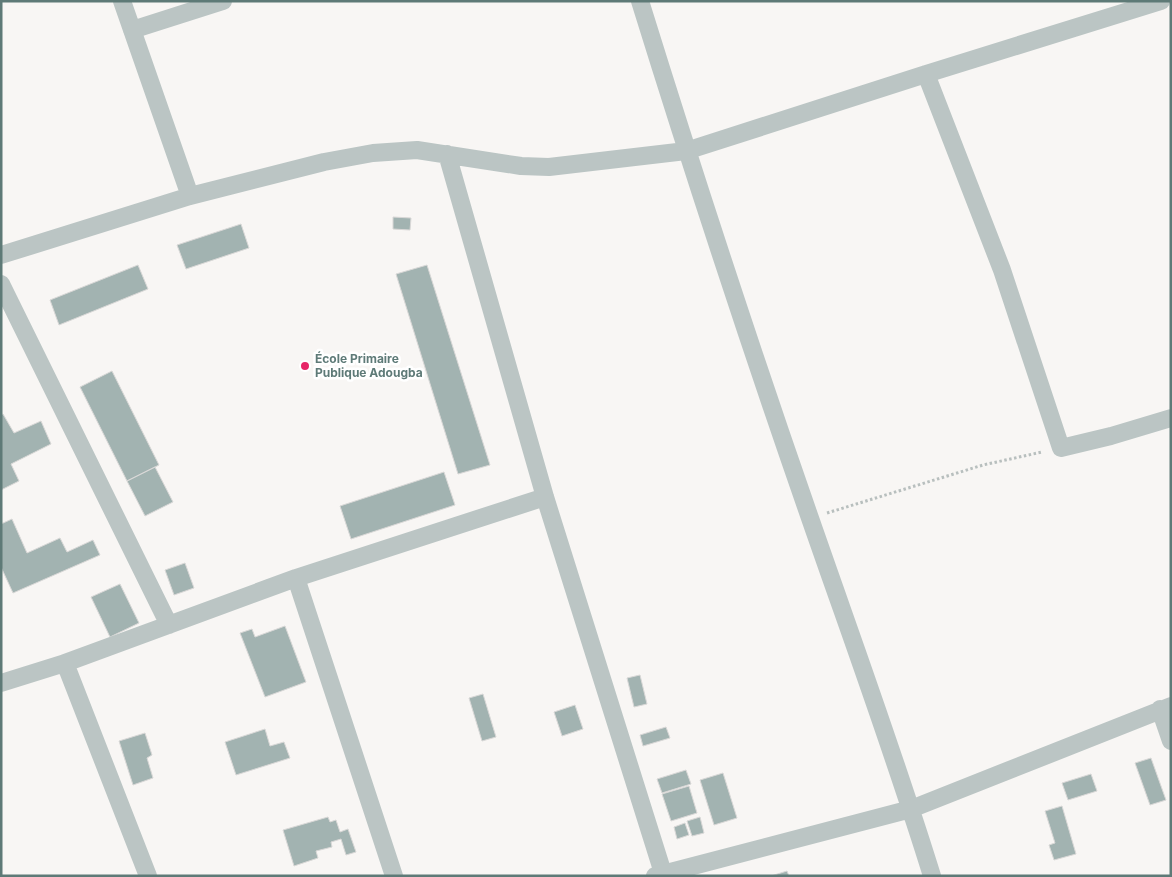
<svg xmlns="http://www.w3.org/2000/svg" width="1172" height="877" viewBox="0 0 1172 877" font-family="Inter,sans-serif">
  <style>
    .building { fill: #a2b3b1; stroke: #d9d8d7 }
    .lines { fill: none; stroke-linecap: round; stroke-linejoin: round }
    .path { stroke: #b8bfbe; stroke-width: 3; stroke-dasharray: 2.5 2.5; stroke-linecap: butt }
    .minor { stroke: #bbc5c4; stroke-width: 18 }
    .poi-dot { fill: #e72567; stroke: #fff; stroke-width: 2 }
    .labels { text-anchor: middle; stroke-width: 5; stroke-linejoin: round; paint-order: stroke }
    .poi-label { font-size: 12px; font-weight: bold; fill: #5e7a77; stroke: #fff; text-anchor: start }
  </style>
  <rect width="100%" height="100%" fill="#f8f6f4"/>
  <path class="building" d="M393 217 411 218 410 230 393 229Z
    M241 224 249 248 186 269 177 245Z
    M138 265 148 289 59 325 50 300Z
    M427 265 490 465 458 474 396 274Z
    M112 371 159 465 127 481 80 387Z
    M3 414 14 433 41 421 51 444 11 464 19 481 1 490V415Z
    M155 467 173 502 145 516 127 481Z
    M444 472 455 505 351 539 340 506Z
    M12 519 27 553 60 538 67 552 93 540 100 555 13 593 1 567V524Z
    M185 563 194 588 174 595 165 570Z
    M120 584 139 623 110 637 91 597Z
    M285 626 306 682 265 697 240 633 252 629 255 637Z
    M640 675 647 704 634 707 627 678Z
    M483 694 496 737 482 741 469 698Z
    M575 705 583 729 562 736 554 712Z
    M666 727 670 738 643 746 640 735Z
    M265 729 270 746 284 742 290 758 236 775 225 742Z
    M145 733 152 755 147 758 153 778 133 785 119 741Z
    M1151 758 1166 800 1150 805 1135 763Z
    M686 770 691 784 662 793 657 779Z
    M723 773 737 818 714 825 700 780Z
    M1091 774 1097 791 1068 800 1062 783Z
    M689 786 697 813 671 821 662 794Z
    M1062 806 1076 854 1054 860 1049 845 1055 843 1045 811Z
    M328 817 330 822 336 820 340 832 348 829 356 852 346 855 341 839 331 842 332 847 316 851 318 858 294 866 283 830Z
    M700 817 704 833 692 836 687 821Z
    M685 823 689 835 677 839 674 827Z
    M787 871 789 876H771Z"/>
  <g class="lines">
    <path class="path" d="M827 513 983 465 1042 452"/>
    <path class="minor" d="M122 1 190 196
      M640 1C694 175 751 349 811 521 852 639 895 756 932 876
      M132 30 223 1
      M926 74 1002 270 1061 448 1111 436 1171 418
      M447 154 545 497 663 873
      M1 255 190 196 324 162 373 153 417 150 521 166 549 167 686 151 926 74 1161 1
      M1 284 169 625
      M296 578 394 876
      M65 663 148 876
      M1 683 65 663 296 578 545 497
      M1160 709 1171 741
      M655 876 911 809 1171 706"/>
  </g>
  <circle class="poi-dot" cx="305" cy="366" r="5"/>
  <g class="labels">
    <g class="poi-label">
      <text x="315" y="363">École Primaire<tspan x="315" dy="14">Publique Adougba</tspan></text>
    </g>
  </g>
  <rect width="1172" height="877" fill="none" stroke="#5e7a77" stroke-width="5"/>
</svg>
